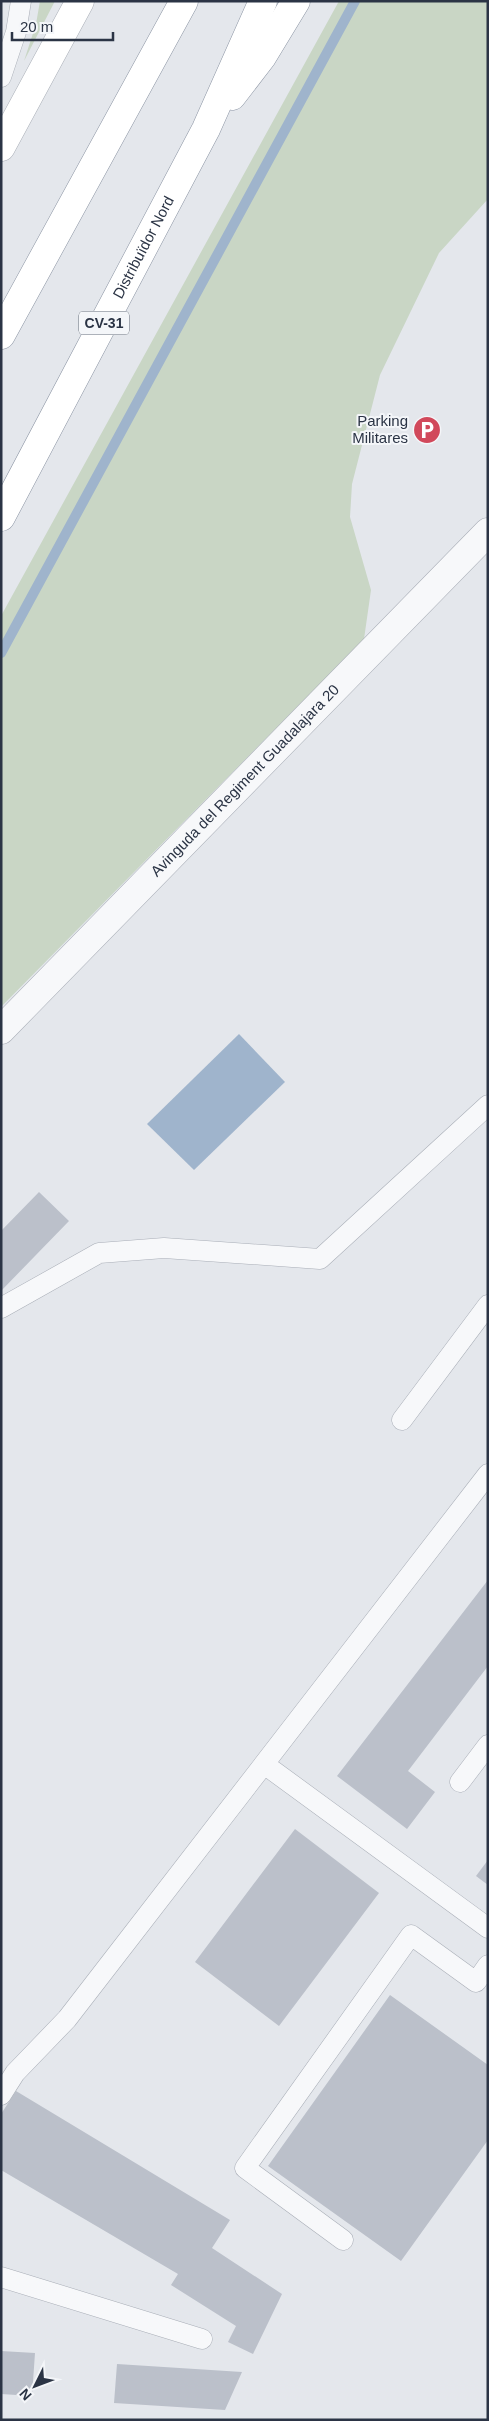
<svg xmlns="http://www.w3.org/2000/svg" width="489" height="2421" viewBox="0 0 489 2421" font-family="Helvetica,sans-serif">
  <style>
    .green { fill: #c9d6c5 }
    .water { fill: #9fb4cc }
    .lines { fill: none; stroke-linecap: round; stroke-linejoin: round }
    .stream { stroke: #9fb4cc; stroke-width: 10 }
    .building { fill: #bbc0ca }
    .service-casing { stroke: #a9aeb7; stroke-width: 21 }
    .tertiary-casing { stroke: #a9aeb7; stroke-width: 29 }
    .secondary-casing { stroke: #a9aeb7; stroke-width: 29 }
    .trunk-casing { stroke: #8b94a3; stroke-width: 29 }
    .service { stroke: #f7f8fa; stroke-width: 20 }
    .tertiary { stroke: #f7f8fa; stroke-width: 28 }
    .secondary { stroke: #fff; stroke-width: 28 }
    .trunk { stroke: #fff; stroke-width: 28 }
    .labels { text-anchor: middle; stroke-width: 4; stroke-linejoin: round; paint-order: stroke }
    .shield { fill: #f4f6f9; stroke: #676e7b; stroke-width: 1 }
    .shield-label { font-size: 14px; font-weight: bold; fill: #2b3445 }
    .street-label { font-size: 15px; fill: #2b3445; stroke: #f4f6f9 }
    .poi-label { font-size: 15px; fill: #2b3445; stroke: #f4f6f9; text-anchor: end }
  </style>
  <rect width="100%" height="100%" fill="#e4e7ec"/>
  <path class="green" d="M40 1H55L24 61 36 24Z
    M339 1H488V199L439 253 380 375 352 484 350 517 371 590 364 639 1 1007V616Z"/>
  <path class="water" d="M239 1034 285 1082 194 1170 147 1124Z"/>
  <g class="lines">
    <path class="stream" d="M1 653 355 1"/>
  </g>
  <path class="building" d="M39 1192 69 1221 1 1291V1231Z
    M488 1580V1666L408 1771 435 1792 407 1829 337 1776Z
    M295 1829 379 1893 279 2026 195 1962Z
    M488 1860V1885L476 1876Z
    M390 1995 488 2065V2140L401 2261 268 2166Z
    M16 2091 230 2220 212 2248 282 2294 253 2354 228 2342 236 2326 171 2285 178 2274 1 2170V2114Z
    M1 2351 35 2353 32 2396 1 2394Z
    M117 2364 242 2372 225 2410 114 2403Z"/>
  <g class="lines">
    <g class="service-casing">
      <path id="service" d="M1 77 16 32 21 1
        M1 1308 99 1253 164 1248 320 1259 488 1105
        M402 1420 488 1305
        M264 1764 488 1928
        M460 1782 488 1745
        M1 2095 15 2073 67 2019 488 1474
        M343 2240 245 2168 411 1935 476 1982 488 1965
        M1 2277 202 2339"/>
    </g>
    <g class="tertiary-casing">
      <g id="tertiary">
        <path id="s1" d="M1 1030 488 532"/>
      </g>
    </g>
    <g class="secondary-casing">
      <path id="secondary" d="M1 147 80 1"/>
    </g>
    <g class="trunk-casing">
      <g id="trunk">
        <path d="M232 96 262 57 296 1"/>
        <path d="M1 335 184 1"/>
        <path id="s2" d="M1 517 206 129 263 1"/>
      </g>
    </g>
    <use href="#service" class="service"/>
    <use href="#tertiary" class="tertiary"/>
    <use href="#secondary" class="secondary"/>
    <use href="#trunk" class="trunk"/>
  </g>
  <defs>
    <g id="parking-disc" transform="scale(1.4375)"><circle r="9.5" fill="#d1495b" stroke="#f4f6f9"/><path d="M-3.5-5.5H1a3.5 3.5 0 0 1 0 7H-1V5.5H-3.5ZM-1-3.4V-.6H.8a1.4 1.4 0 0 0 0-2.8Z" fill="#fff"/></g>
  </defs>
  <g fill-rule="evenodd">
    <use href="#parking-disc" x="427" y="430"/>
  </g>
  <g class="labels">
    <rect class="shield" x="79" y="311.5" width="50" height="23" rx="4"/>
    <g class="shield-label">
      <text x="104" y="328">CV-31</text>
    </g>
    <g class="street-label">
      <text dy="5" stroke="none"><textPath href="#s2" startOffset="305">Distribuïdor Nord</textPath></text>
      <text dy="5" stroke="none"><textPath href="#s1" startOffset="349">Avinguda del Regiment Guadalajara 20</textPath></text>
    </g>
    <g class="poi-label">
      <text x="408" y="426">Parking<tspan x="408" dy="17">Militares</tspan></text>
    </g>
  </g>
  <rect width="489" height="2421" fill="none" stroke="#2b3445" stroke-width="5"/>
  <g transform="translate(35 2386) rotate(228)" stroke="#f4f6f9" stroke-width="4" paint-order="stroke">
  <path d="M0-4L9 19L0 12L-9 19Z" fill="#2b3445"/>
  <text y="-8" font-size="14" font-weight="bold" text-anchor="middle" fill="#2b3445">N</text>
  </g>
  <path d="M12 32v8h101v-8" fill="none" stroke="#2b3445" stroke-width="2.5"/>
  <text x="20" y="32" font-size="15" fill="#2b3445" stroke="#f4f6f9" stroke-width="4" paint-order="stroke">20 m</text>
</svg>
